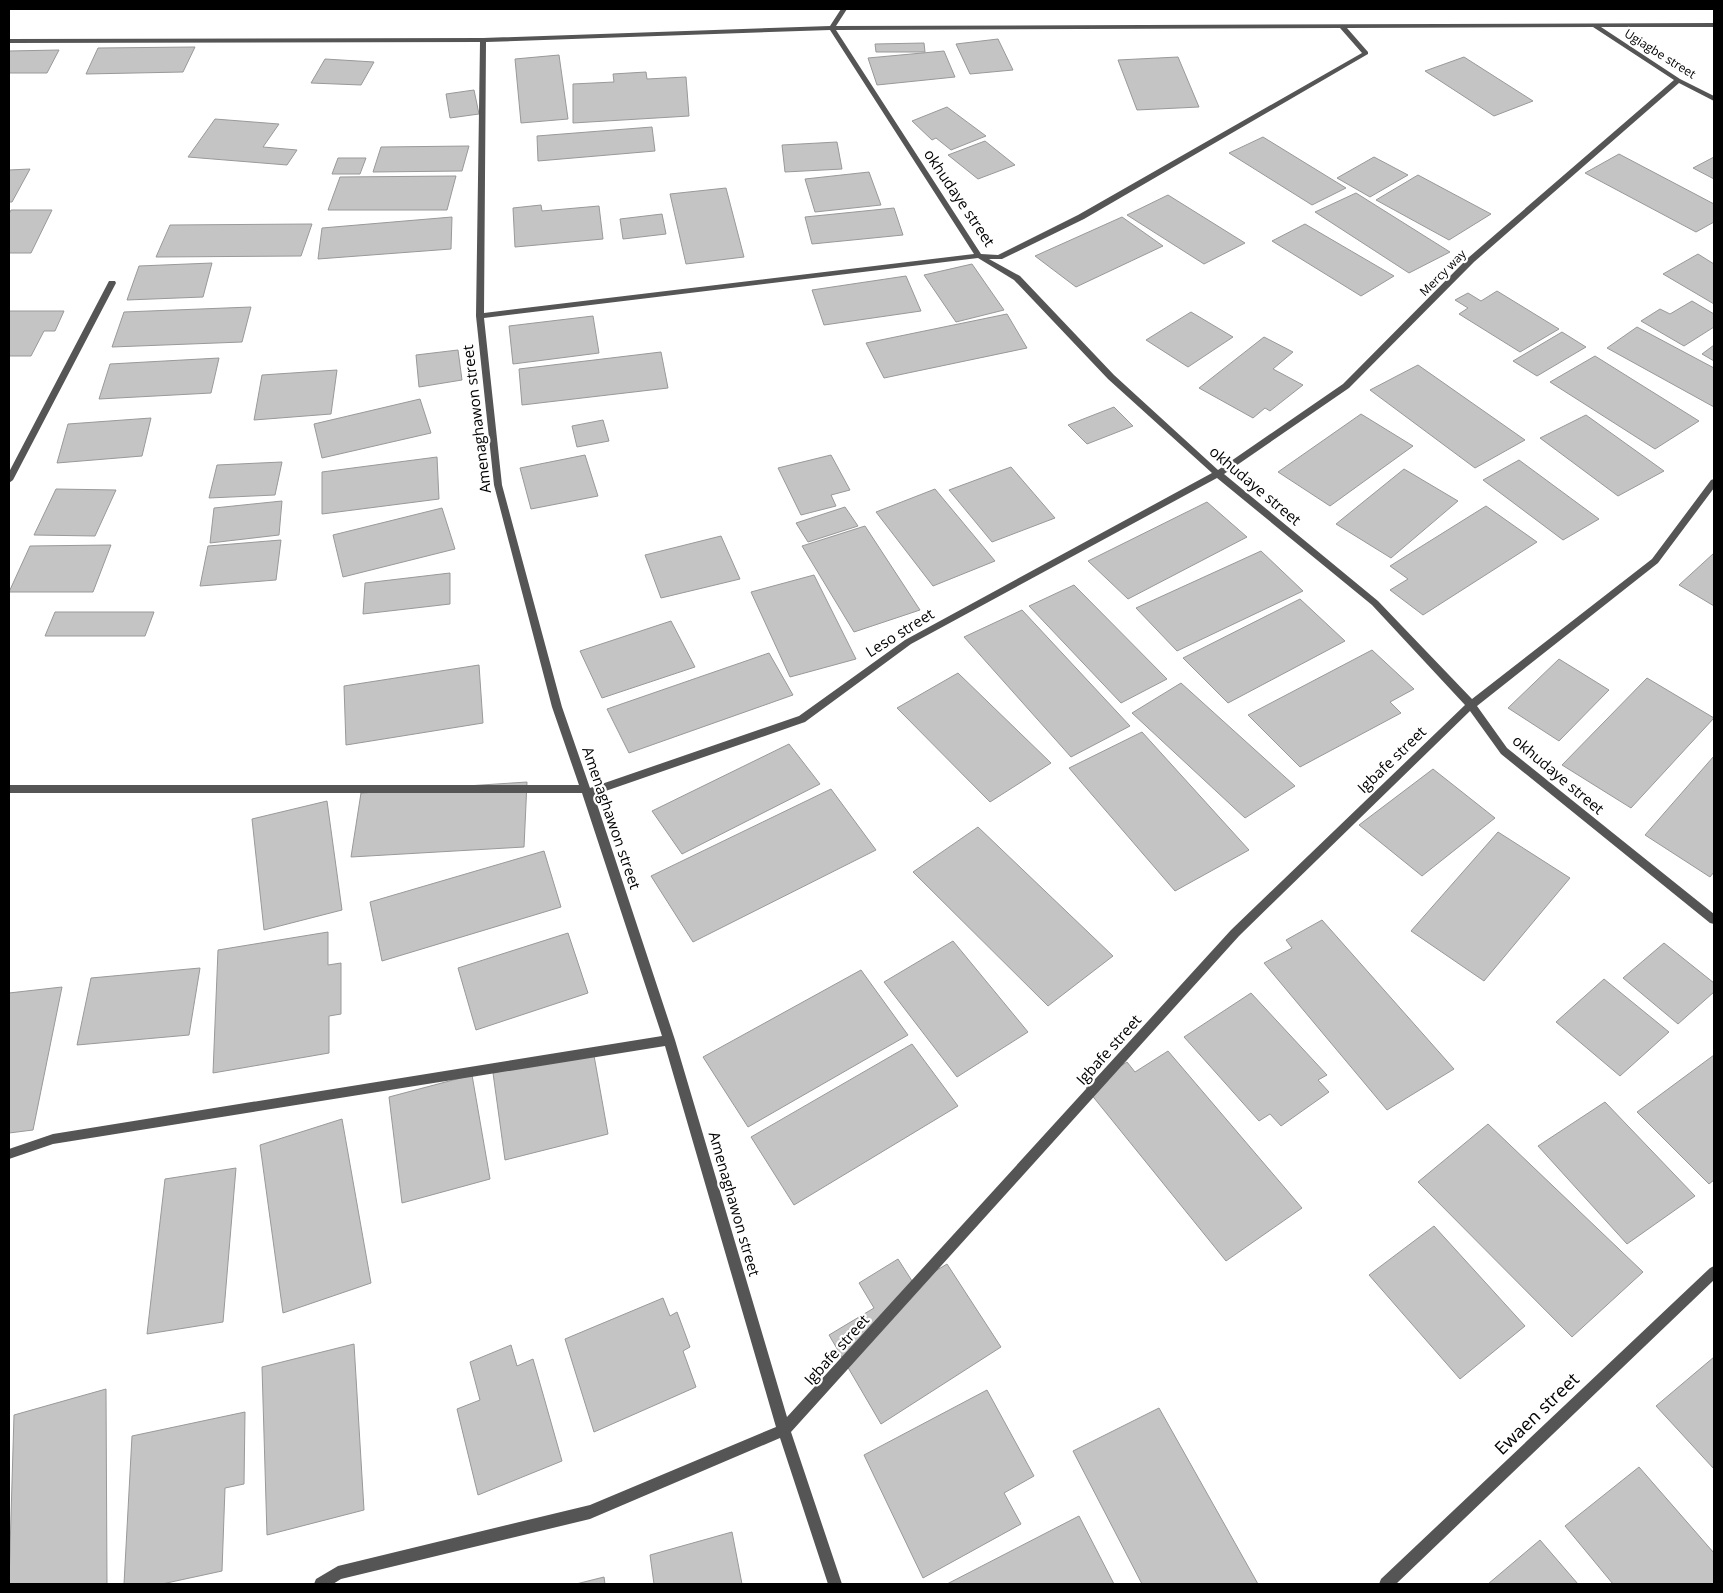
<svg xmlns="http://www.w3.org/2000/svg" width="1723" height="1593" viewBox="0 0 1723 1593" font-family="'Open Sans',sans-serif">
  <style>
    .building { fill: #c4c4c4; stroke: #999 }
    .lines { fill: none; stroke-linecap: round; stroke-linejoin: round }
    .minor { fill: #555; fill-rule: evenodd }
    .labels { text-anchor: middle; stroke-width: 4.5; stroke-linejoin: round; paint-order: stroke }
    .far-street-label { font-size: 12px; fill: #000; stroke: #fff }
    .street-label { font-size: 15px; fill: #000; stroke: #fff }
    .near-street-label { font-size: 18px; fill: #000; stroke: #fff }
  </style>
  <rect width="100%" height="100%" fill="#fff"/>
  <path class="building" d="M998 39 1013 70 970 74 956 44Z
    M924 43 925 52H876L875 44Z
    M195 47 183 72 86 74 98 48Z
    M59 50 47 73H9V51Z
    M944 51 955 77 877 85 868 58Z
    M559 55 568 119 521 123 515 59Z
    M1178 57 1199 107 1137 110 1118 60Z
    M1464 57 1533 101 1494 116 1425 71Z
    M325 59 374 62 361 85 311 83Z
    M646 72 647 79 686 77 689 116 573 123V84L614 82 613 74Z
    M474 90 479 114 450 118 446 94Z
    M947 107 986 136 951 150 936 138 932 140 912 121Z
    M215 119 279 124 263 147 297 150 287 165 188 157Z
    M652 127 655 151 538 161 537 136Z
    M1263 137 1346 188 1312 205 1229 153Z
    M985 141 1015 165 978 179 948 155Z
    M837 142 842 169 785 172 782 145Z
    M469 146 462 171 373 172 381 147Z
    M1619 154 1714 204V222L1696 232 1585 173Z
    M1374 157 1408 175 1370 197 1337 178Z
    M1714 157V179L1693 168Z
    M338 158H366L360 174H332Z
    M30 169 12 202H9V170Z
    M869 172 881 205 815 212 805 179Z
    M1418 175 1491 214 1449 240 1376 200Z
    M456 176 447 210H328L340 177Z
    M726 188 744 257 686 264 670 194Z
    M1356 193 1450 252 1409 273 1315 212Z
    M1168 195 1245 243 1204 264 1127 215Z
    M541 205 542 211 599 206 603 239 515 247 513 208Z
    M894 208 903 235 812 244 805 217Z
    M11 210H52L31 253H9V214Z
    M662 214 666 234 623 239 620 219Z
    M452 217 451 249 318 259 322 228Z
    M1122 217 1163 246 1076 287 1035 256Z
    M312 224 301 256 156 257 170 225Z
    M1305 224 1394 276 1361 296 1272 241Z
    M1698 254 1714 264V304L1663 274Z
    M212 263 203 297 127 300 139 266Z
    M972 264 1004 310 956 322 924 275Z
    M906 276 921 311 824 325 812 290Z
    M1497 291 1559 329 1520 352 1459 314 1468 308 1455 300 1468 293 1481 301Z
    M1692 301 1714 314V327L1684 346 1641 321 1660 309 1670 314Z
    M251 307 242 342 112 347 124 312Z
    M9 311H64L55 331H44L31 356H9Z
    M1191 312 1233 337 1188 367 1146 340Z
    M1007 314 1027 348 884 378 866 343Z
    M593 316 599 353 513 364 509 326Z
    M1637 327 1714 368V407L1607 348Z
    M1562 332 1586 347 1537 376 1513 361Z
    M1264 337 1293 352 1273 369 1303 385 1270 411 1265 408 1253 418 1199 388Z
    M1714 345V361L1702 354Z
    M458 350 462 380 419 387 416 355Z
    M661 352 668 388 522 405 519 369Z
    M1595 356 1699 421 1655 449 1550 382Z
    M219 358 211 393 99 399 110 364Z
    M1418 365 1525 440 1475 468 1370 390Z
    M337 370 331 414 254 420 262 375Z
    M420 399 431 433 322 458 314 424Z
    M1114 407 1133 426 1087 444 1068 425Z
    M1361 414 1413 446 1330 506 1278 472Z
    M1586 415 1664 471 1618 496 1540 438Z
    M151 418 142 456 57 463 68 424Z
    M603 420 609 441 577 447 572 426Z
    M585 455 598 496 531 509 520 468Z
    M831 455 850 490 831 495 836 506 801 515 778 468Z
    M437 457 439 499 322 514V472Z
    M1519 460 1599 519 1563 540 1483 480Z
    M282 462 275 495 209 498 217 465Z
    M1011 467 1055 518 992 542 949 490Z
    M1404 469 1458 501 1391 558 1336 524Z
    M56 489 116 490 95 536 34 535Z
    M935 489 995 561 933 586 876 512Z
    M282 501 279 535 210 543 214 508Z
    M1207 502 1247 537 1128 599 1088 561Z
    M1486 506 1537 542 1423 615 1390 590 1408 579 1390 566Z
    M845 507 858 526 808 542 796 523Z
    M442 508 455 549 343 577 333 535Z
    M865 526 920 610 854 632 802 546Z
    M721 536 740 579 661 598 645 555Z
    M281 540 276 580 200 586 208 546Z
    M111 545 93 592H9L30 546Z
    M1261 551 1303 591 1177 651 1136 608Z
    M1714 553V606L1679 585Z
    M450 573V604L363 614 365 583Z
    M814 575 856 659 790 677 751 592Z
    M1074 585 1167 679 1121 703 1029 606Z
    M1300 599 1345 641 1228 703 1183 658Z
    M1022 610 1130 726 1071 757 964 637Z
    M55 612H154L145 636H45Z
    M671 621 695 667 602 698 580 651Z
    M1372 650 1414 689 1390 702 1401 713 1300 767 1248 715Z
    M769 653 793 695 629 753 607 709Z
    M1559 659 1609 690 1559 741 1508 708Z
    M479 665 483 723 346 745 344 686Z
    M958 673 1051 763 990 802 897 708Z
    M1647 678 1714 718 1631 808 1562 765Z
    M1181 683 1295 786 1245 818 1132 713Z
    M1142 732 1249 850 1175 891 1069 768Z
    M789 744 820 784 682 854 652 811Z
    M1714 756V872L1710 877 1645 835Z
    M1433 769 1495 818 1422 876 1359 825Z
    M527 782 524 847 351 857 361 793Z
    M831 789 876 850 693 942 651 876Z
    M327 801 342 910 264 930 252 819Z
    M978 827 1113 956 1048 1006 913 872Z
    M1498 832 1570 878 1484 981 1411 931Z
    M544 851 561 907 382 961 370 902Z
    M1322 920 1454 1069 1387 1110 1264 963 1292 948 1286 940Z
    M328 932V965L341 963V1014L329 1016V1053L213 1073 218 950Z
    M568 933 588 993 476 1030 458 968Z
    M953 941 1028 1032 957 1077 884 982Z
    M1664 943 1714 983V992L1678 1024 1623 978Z
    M200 968 189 1035 77 1045 91 978Z
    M861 970 908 1035 748 1127 703 1057Z
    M1604 979 1669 1032 1620 1076 1556 1022Z
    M62 987 33 1130 9 1133V993Z
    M1251 993 1327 1075 1318 1080 1329 1092 1281 1126 1270 1114 1259 1121 1184 1037Z
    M912 1044 958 1106 794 1205 751 1137Z
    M593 1050 608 1134 505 1160 493 1073Z
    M1168 1051 1302 1208 1226 1261 1086 1088 1127 1062 1135 1072Z
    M1714 1055V1180L1709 1184 1637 1112Z
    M472 1075 490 1179 402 1203 389 1097Z
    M1605 1102 1695 1196 1627 1244 1538 1146Z
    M342 1119 371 1283 283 1313 260 1145Z
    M1488 1124 1643 1272 1572 1337 1418 1182Z
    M236 1168 223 1322 147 1334 165 1179Z
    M1434 1226 1525 1326 1460 1379 1369 1275Z
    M898 1259 914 1284 947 1264 1001 1347 881 1424 829 1335 874 1308 859 1283Z
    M663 1298 670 1316 677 1312 690 1347 683 1351 696 1387 594 1432 565 1339Z
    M354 1344 364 1510 267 1535 262 1367Z
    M511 1345 517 1366 533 1359 562 1461 478 1495 457 1409 480 1400 470 1362Z
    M1714 1357V1469L1656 1406Z
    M106 1389 107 1584H9L14 1415Z
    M987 1390 1034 1476 1004 1493 1021 1524 923 1578 864 1455Z
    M1159 1408 1258 1584H1142L1073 1451Z
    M245 1412 244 1484 225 1488 222 1571 162 1584H124L132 1436Z
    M1639 1467 1714 1553V1584H1613L1565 1526Z
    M1079 1516 1114 1584H947Z
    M732 1532 742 1584H654L650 1555Z
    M1540 1540 1578 1584H1488Z
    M604 1577 605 1584H576Z"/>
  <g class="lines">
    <path class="minor" d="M841 9H847L836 26 1714 23V27H1601L1680 79 1714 96V101L1679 83 1474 262 1349 388 1224 474 1378 601 1472 699 1652 559 1711 480 1714 479V488L1658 563 1477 706 1507 748 1714 914V924L1710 923 1501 754 1470 711 1239 936 791 1432 842 1584H828L780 1438 590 1519 341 1579 333 1584H314L316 1579 338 1566 590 1505 776 1427 665 1046 53 1144 9 1159V1149L53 1134 662 1036 582 793H9V785H579L552 707 494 485 476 316 480 42 9 43V39L483 38 830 26ZM1593 27 1674 80 1468 258 1343 384 1218 470 1114 375 1020 276 989 259H1002L1084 219 1368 54V52L1347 28ZM1340 28 1362 53 1078 215 998 255 981 254 836 30ZM830 30 974 254 484 313 486 42ZM978 258 1014 280 1108 379 1212 473 905 640 799 716 590 788 562 707 502 485 484 318ZM1217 478 1372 605 1465 705 1231 930 787 1417 675 1040 594 795 805 722 911 644Z
      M109 281H115L116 283 13 480 9 483V472Z
      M1714 1266V1280L1396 1584H1379L1381 1579 1710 1268Z"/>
  </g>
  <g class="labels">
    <g class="far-street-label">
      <text transform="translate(1660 54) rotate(32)" y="4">Ugiagbe street</text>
      <text transform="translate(1443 273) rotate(-45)" y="4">Mercy way</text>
    </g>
    <g class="street-label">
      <text transform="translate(959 198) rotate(56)" y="5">okhudaye street</text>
      <text transform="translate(477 419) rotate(-97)" y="5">Amenaghawon street</text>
      <text transform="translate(1255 486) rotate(40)" y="5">okhudaye street</text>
      <text transform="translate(900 633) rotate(-32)" y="5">Leso street</text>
      <text transform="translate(1392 760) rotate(-44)" y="5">Igbafe street</text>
      <text transform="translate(1558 775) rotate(40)" y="5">okhudaye street</text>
      <text transform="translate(611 818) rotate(71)" y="5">Amenaghawon street</text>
      <text transform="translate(1109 1050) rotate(-48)" y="5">Igbafe street</text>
      <text transform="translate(734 1204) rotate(74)" y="5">Amenaghawon street</text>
      <text transform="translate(837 1350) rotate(-48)" y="5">Igbafe street</text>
    </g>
    <g class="near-street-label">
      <text transform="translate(1537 1414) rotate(-44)" y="6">Ewaen street</text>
    </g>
  </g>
  <rect width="1723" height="1593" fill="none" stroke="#000000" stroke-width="20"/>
</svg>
